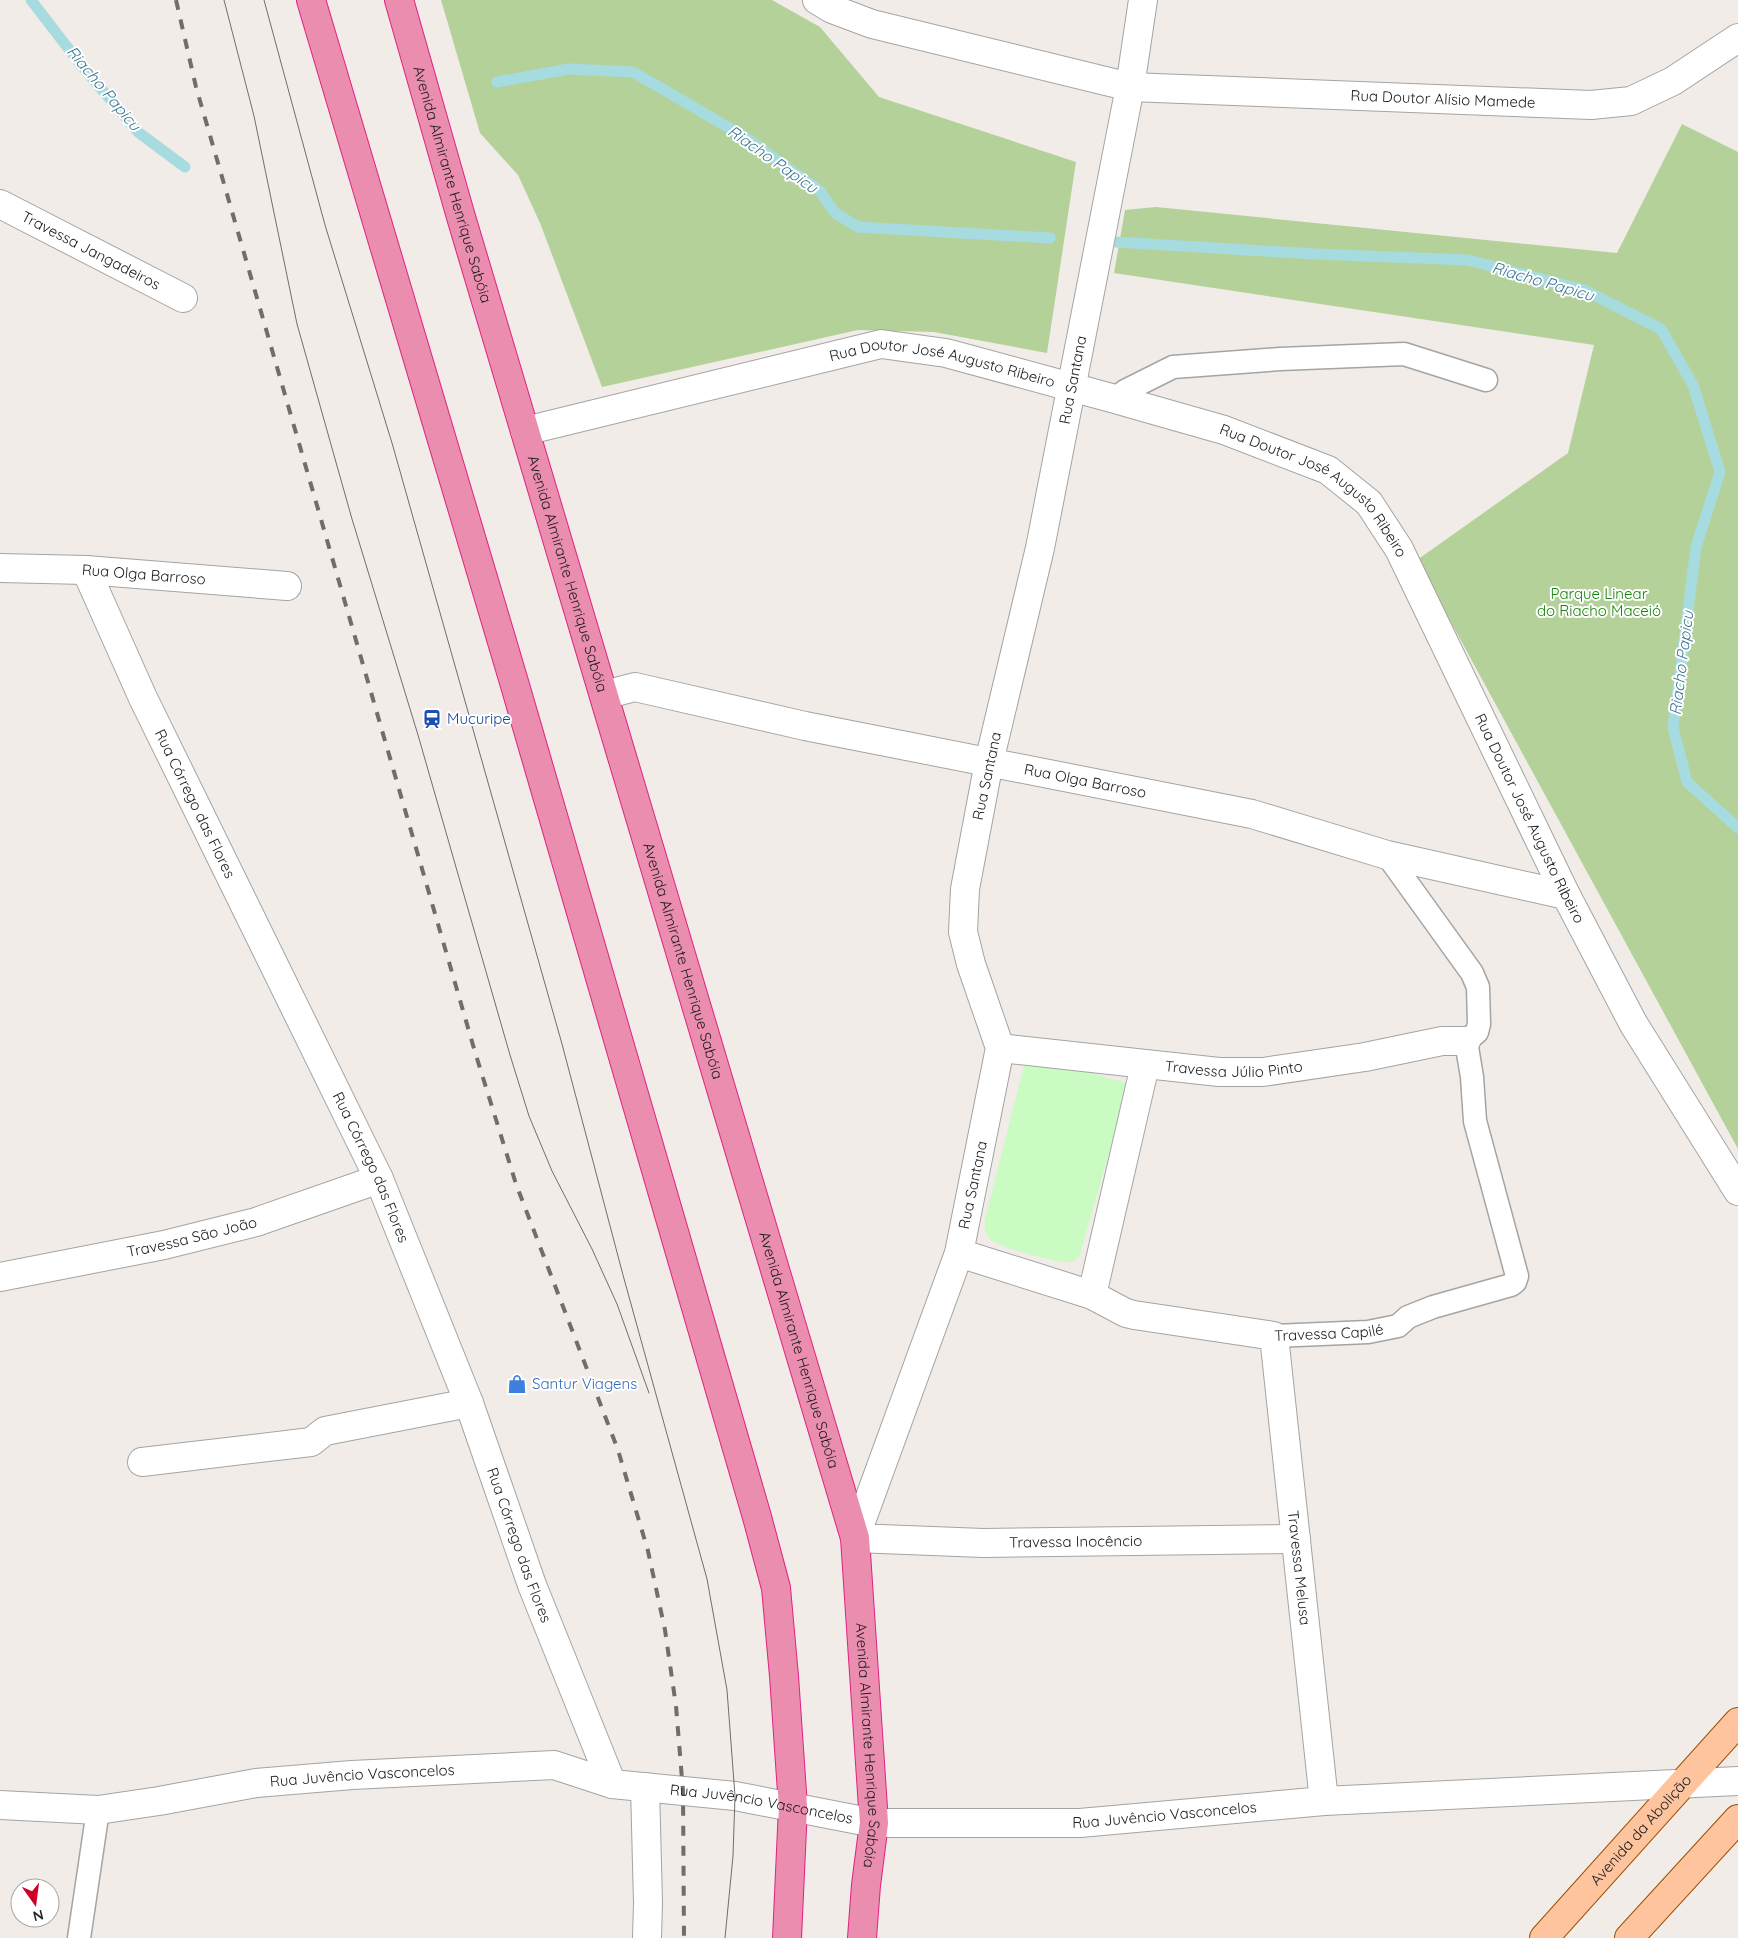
<svg xmlns="http://www.w3.org/2000/svg" width="1738" height="1938" viewBox="0 0 1738 1938" font-family="Quicksand,sans-serif">
  <style>
    .forest { fill: #b4d19a }
    .park { fill: #c9fbc3 }
    .lines { fill: none; stroke-linecap: round; stroke-linejoin: round }
    .stream { stroke: #a6dcdf; stroke-width: 11 }
    .lane-casing { stroke: #a4a4a4; stroke-width: 25 }
    .street-casing { stroke: #a4a4a4; stroke-width: 30 }
    .primary-casing { stroke: #9c4e00; stroke-width: 30 }
    .highway-casing { stroke: #e02284; stroke-width: 30 }
    .lane { stroke: #fff; stroke-width: 22 }
    .street { stroke: #fff; stroke-width: 28 }
    .primary { stroke: #fec49e; stroke-width: 28 }
    .highway { stroke: #ea8dae; stroke-width: 28 }
    .tram { stroke: #6e6e6e; stroke-width: 1 }
    .rail { stroke: #6e6e6e; stroke-width: 4; stroke-dasharray: 10 10; stroke-linecap: butt }
    .labels { text-anchor: middle; stroke-width: 4; stroke-linejoin: round; paint-order: stroke }
    .street-label { font-size: 15px; fill: #202020; stroke: #fff }
    .park-label { font-size: 15px; fill: #148409; stroke: #fff }
    .transit-label { font-size: 15px; fill: #164399; stroke: #fff; text-anchor: start }
    .shop-label { font-size: 15px; fill: #366cbe; stroke: #fff; text-anchor: start }
    .water-label { font-size: 16px; font-style: italic; fill: #3e7793; stroke: #fff }
  </style>
  <rect width="100%" height="100%" fill="#f1ece7"/>
  <path class="forest" d="M441 0H772L820 27 879 97 1076 162 1047 353 934 332 858 330 602 387 540 223 518 175 480 133Z
    M1682 124 1738 152V1149L1417 560 1568 453 1594 345 1114 273 1125 210 1156 207 1617 253Z"/>
  <path class="park" d="M1027 1054 1129 1084 1079 1257 1071 1262H1061C1046 1258 997 1248 989 1238 984 1232 984 1225 985 1219Z"/>
  <g class="lines">
    <path class="stream" d="M31 0 81 65 138 132 185 167
      M497 82 569 69 633 72 745 137 820 191 835 213 858 227 1050 238
      M1116 242 1315 254 1468 260 1584 290 1661 329 1693 385 1720 472 1696 547 1673 727 1687 782 1738 828"/>
    <g class="lane-casing">
      <g id="lane">
        <path d="M1115 399 1125 391 1173 367 1280 359 1404 354 1486 380"/>
        <path id="s1" d="M1274 1336 1368 1332 1398 1326 1408 1317 1433 1307 1511 1285 1515 1282 1517 1276 1475 1121 1472 1077 1466 1041 1477 1032 1479 1024 1478 987 1472 973 1387 855"/>
        <path d="M79 1938 98 1810"/>
      </g>
    </g>
    <g class="street-casing">
      <g id="street">
        <path id="s2" d="M817 0 832 9 872 24 1130 87 1591 105 1631 101 1673 81 1738 38"/>
        <path id="s3" d="M1143 0 1130 87 1040 548 989 762 965 889 963 932 971 964 1000 1048 959 1253 855 1538 983 1543 1296 1539"/>
        <path id="s4" d="M0 204 183 298"/>
        <path id="s5" d="M525 431 881 344 946 353 1115 399 1224 430 1328 470 1369 503 1399 549 1566 895 1633 1023 1738 1191"/>
        <path id="s6" d="M0 568 86 570 287 586"/>
        <path id="s7" d="M86 570 143 698 379 1179 469 1403 532 1585 612 1784"/>
        <path id="s8" d="M604 695 635 687 805 726 1252 814 1387 855 1566 895"/>
        <path id="s9" d="M1000 1048 1219 1072H1263L1365 1057 1442 1041H1466"/>
        <path id="s10" d="M959 1253 1092 1295 1126 1313 1134 1315 1274 1336 1324 1801"/>
        <path id="s11" d="M0 1277 164 1245 256 1222 379 1179"/>
        <path d="M1092 1295 1145 1065"/>
        <path d="M142 1462 311 1442 325 1431 469 1403"/>
        <path d="M645 1787 648 1903 647 1938"/>
        <path id="s12" d="M0 1805 98 1810 159 1801 256 1783 352 1775 554 1765 612 1784 735 1796 874 1823H1080L1324 1801 1738 1781"/>
      </g>
    </g>
    <g class="primary-casing">
      <g id="primary">
        <path id="s13" d="M1544 1938 1738 1722"/>
        <path d="M1629 1938 1738 1819"/>
      </g>
    </g>
    <g class="highway-casing">
      <g id="highway">
        <path d="M311 0 514 682 757 1517 776 1588 784 1676 793 1807 787 1938"/>
        <path id="s14" d="M399 0 461 217 855 1538 874 1823 866 1885 862 1938"/>
      </g>
    </g>
    <use href="#lane" class="lane"/>
    <use href="#street" class="street"/>
    <use href="#primary" class="primary"/>
    <use href="#highway" class="highway"/>
    <path class="tram" d="M224 0 254 116 297 324 352 519 418 735 510 1055 529 1116 552 1171 592 1249 617 1304 649 1393
      M264 0 325 225 392 443 562 1044 623 1275 707 1579 727 1690 735 1796 733 1856 725 1938"/>
    <path class="rail" d="M176 0 196 87 475 1052 516 1184 618 1450 648 1551 665 1630 676 1706 683 1791 684 1938"/>
  </g>
  <defs>
    <g id="station-bare" transform="scale(1.5)"><path d="M-3-6H3Q5-6 5-4V2Q5 4 3 4L4.5 6H3L1.5 4h-3L-3 6H-4.5L-3 4Q-5 4-5 2V-4Q-5-6-3-6ZM-3.5-4v3h7v-3ZM-3.5 1v1.5H-2V1ZM2 1v1.5H3.5V1Z" fill="#1a4fb4" stroke="#fff" stroke-width="2.5" paint-order="stroke"/></g>
    <g id="shop-bare" transform="scale(1.5)"><path d="M-5-2.5h2.3a2.7 3.5 0 0 1 5.4 0H5L5.5 6h-11ZM-1.5-2.5h3a1.5 2.3 0 0 0-3 0Z" fill="#3f7fe0" stroke="#fff" stroke-width="2.5" paint-order="stroke"/></g>
  </defs>
  <g fill-rule="evenodd">
    <use href="#station-bare" x="432" y="719"/>
    <use href="#shop-bare" x="517" y="1384"/>
  </g>
  <g class="labels">
    <g class="street-label">
      <text dy="5" stroke="none"><textPath href="#s2" startOffset="639">Rua Doutor Alísio Mamede</textPath></text>
      <text dy="5" stroke="none"><textPath href="#s14" startOffset="192">Avenida Almirante Henrique Sabóia</textPath></text>
      <text dy="5" stroke="none"><textPath href="#s4" startOffset="102">Travessa Jangadeiros</textPath></text>
      <text dy="5" stroke="none"><textPath href="#s5" startOffset="429">Rua Doutor José Augusto Ribeiro</textPath></text>
      <text transform="translate(1073 380) rotate(-79)" y="5">Rua Santana</text>
      <text dy="5" stroke="none"><textPath href="#s5" startOffset="832">Rua Doutor José Augusto Ribeiro</textPath></text>
      <text dy="5" stroke="none"><textPath href="#s14" startOffset="598">Avenida Almirante Henrique Sabóia</textPath></text>
      <text dy="5" stroke="none"><textPath href="#s6" startOffset="144">Rua Olga Barroso</textPath></text>
      <text transform="translate(987 776) rotate(-78)" y="5">Rua Santana</text>
      <text dy="5" stroke="none"><textPath href="#s8" startOffset="492">Rua Olga Barroso</textPath></text>
      <text dy="5" stroke="none"><textPath href="#s7" startOffset="258">Rua Córrego das Flores</textPath></text>
      <text dy="5" stroke="none"><textPath href="#s5" startOffset="1239">Rua Doutor José Augusto Ribeiro</textPath></text>
      <text dy="5" stroke="none"><textPath href="#s14" startOffset="1002">Avenida Almirante Henrique Sabóia</textPath></text>
      <text dy="5" stroke="none"><textPath href="#s9" startOffset="235">Travessa Júlio Pinto</textPath></text>
      <text dy="5" stroke="none"><textPath href="#s7" startOffset="662">Rua Córrego das Flores</textPath></text>
      <text transform="translate(973 1185) rotate(-78)" y="5">Rua Santana</text>
      <text dy="5" stroke="none"><textPath href="#s11" startOffset="196">Travessa São João</textPath></text>
      <text dy="5" stroke="none"><textPath href="#s1" startOffset="55">Travessa Capilé</textPath></text>
      <text dy="5" stroke="none"><textPath href="#s14" startOffset="1408">Avenida Almirante Henrique Sabóia</textPath></text>
      <text dy="5" stroke="none"><textPath href="#s3" startOffset="1805">Travessa Inocêncio</textPath></text>
      <text dy="5" stroke="none"><textPath href="#s7" startOffset="1068">Rua Córrego das Flores</textPath></text>
      <text dy="5" stroke="none"><textPath href="#s10" startOffset="561">Travessa Melusa</textPath></text>
      <text dy="5" stroke="none"><textPath href="#s14" startOffset="1812">Avenida Almirante Henrique Sabóia</textPath></text>
      <text dy="5" stroke="none"><textPath href="#s12" startOffset="365">Rua Juvêncio Vasconcelos</textPath></text>
      <text dy="5" stroke="none"><textPath href="#s12" startOffset="769">Rua Juvêncio Vasconcelos</textPath></text>
      <text dy="5" stroke="none"><textPath href="#s12" startOffset="1174">Rua Juvêncio Vasconcelos</textPath></text>
      <text dy="5" stroke="none"><textPath href="#s13" startOffset="145">Avenida da Abolição</textPath></text>
    </g>
    <g class="park-label">
      <text x="1599" y="599">Parque Linear<tspan x="1599" dy="17">do Riacho Maceió</tspan></text>
    </g>
    <g class="transit-label">
      <text x="447" y="724">Mucuripe</text>
    </g>
    <g class="shop-label">
      <text x="532" y="1389">Santur Viagens</text>
    </g>
    <g class="water-label">
      <text transform="translate(104 88) rotate(50)" y="6">Riacho Papicu</text>
      <text transform="translate(773 159) rotate(35)" y="6">Riacho Papicu</text>
      <text transform="translate(1543 281) rotate(16)" y="6">Riacho Papicu</text>
      <text transform="translate(1681 663) rotate(-83)" y="6">Riacho Papicu</text>
    </g>
  </g>
  <g transform="translate(35 1903) rotate(166)"><circle r="24" fill="#ffffff" stroke="#a6a6a6"/>
  <path d="M0-4L9 19L0 12L-9 19Z" fill="#d00024"/>
  <text y="-8" font-size="14" font-weight="bold" text-anchor="middle" fill="#202020">N</text>
  </g>
</svg>
